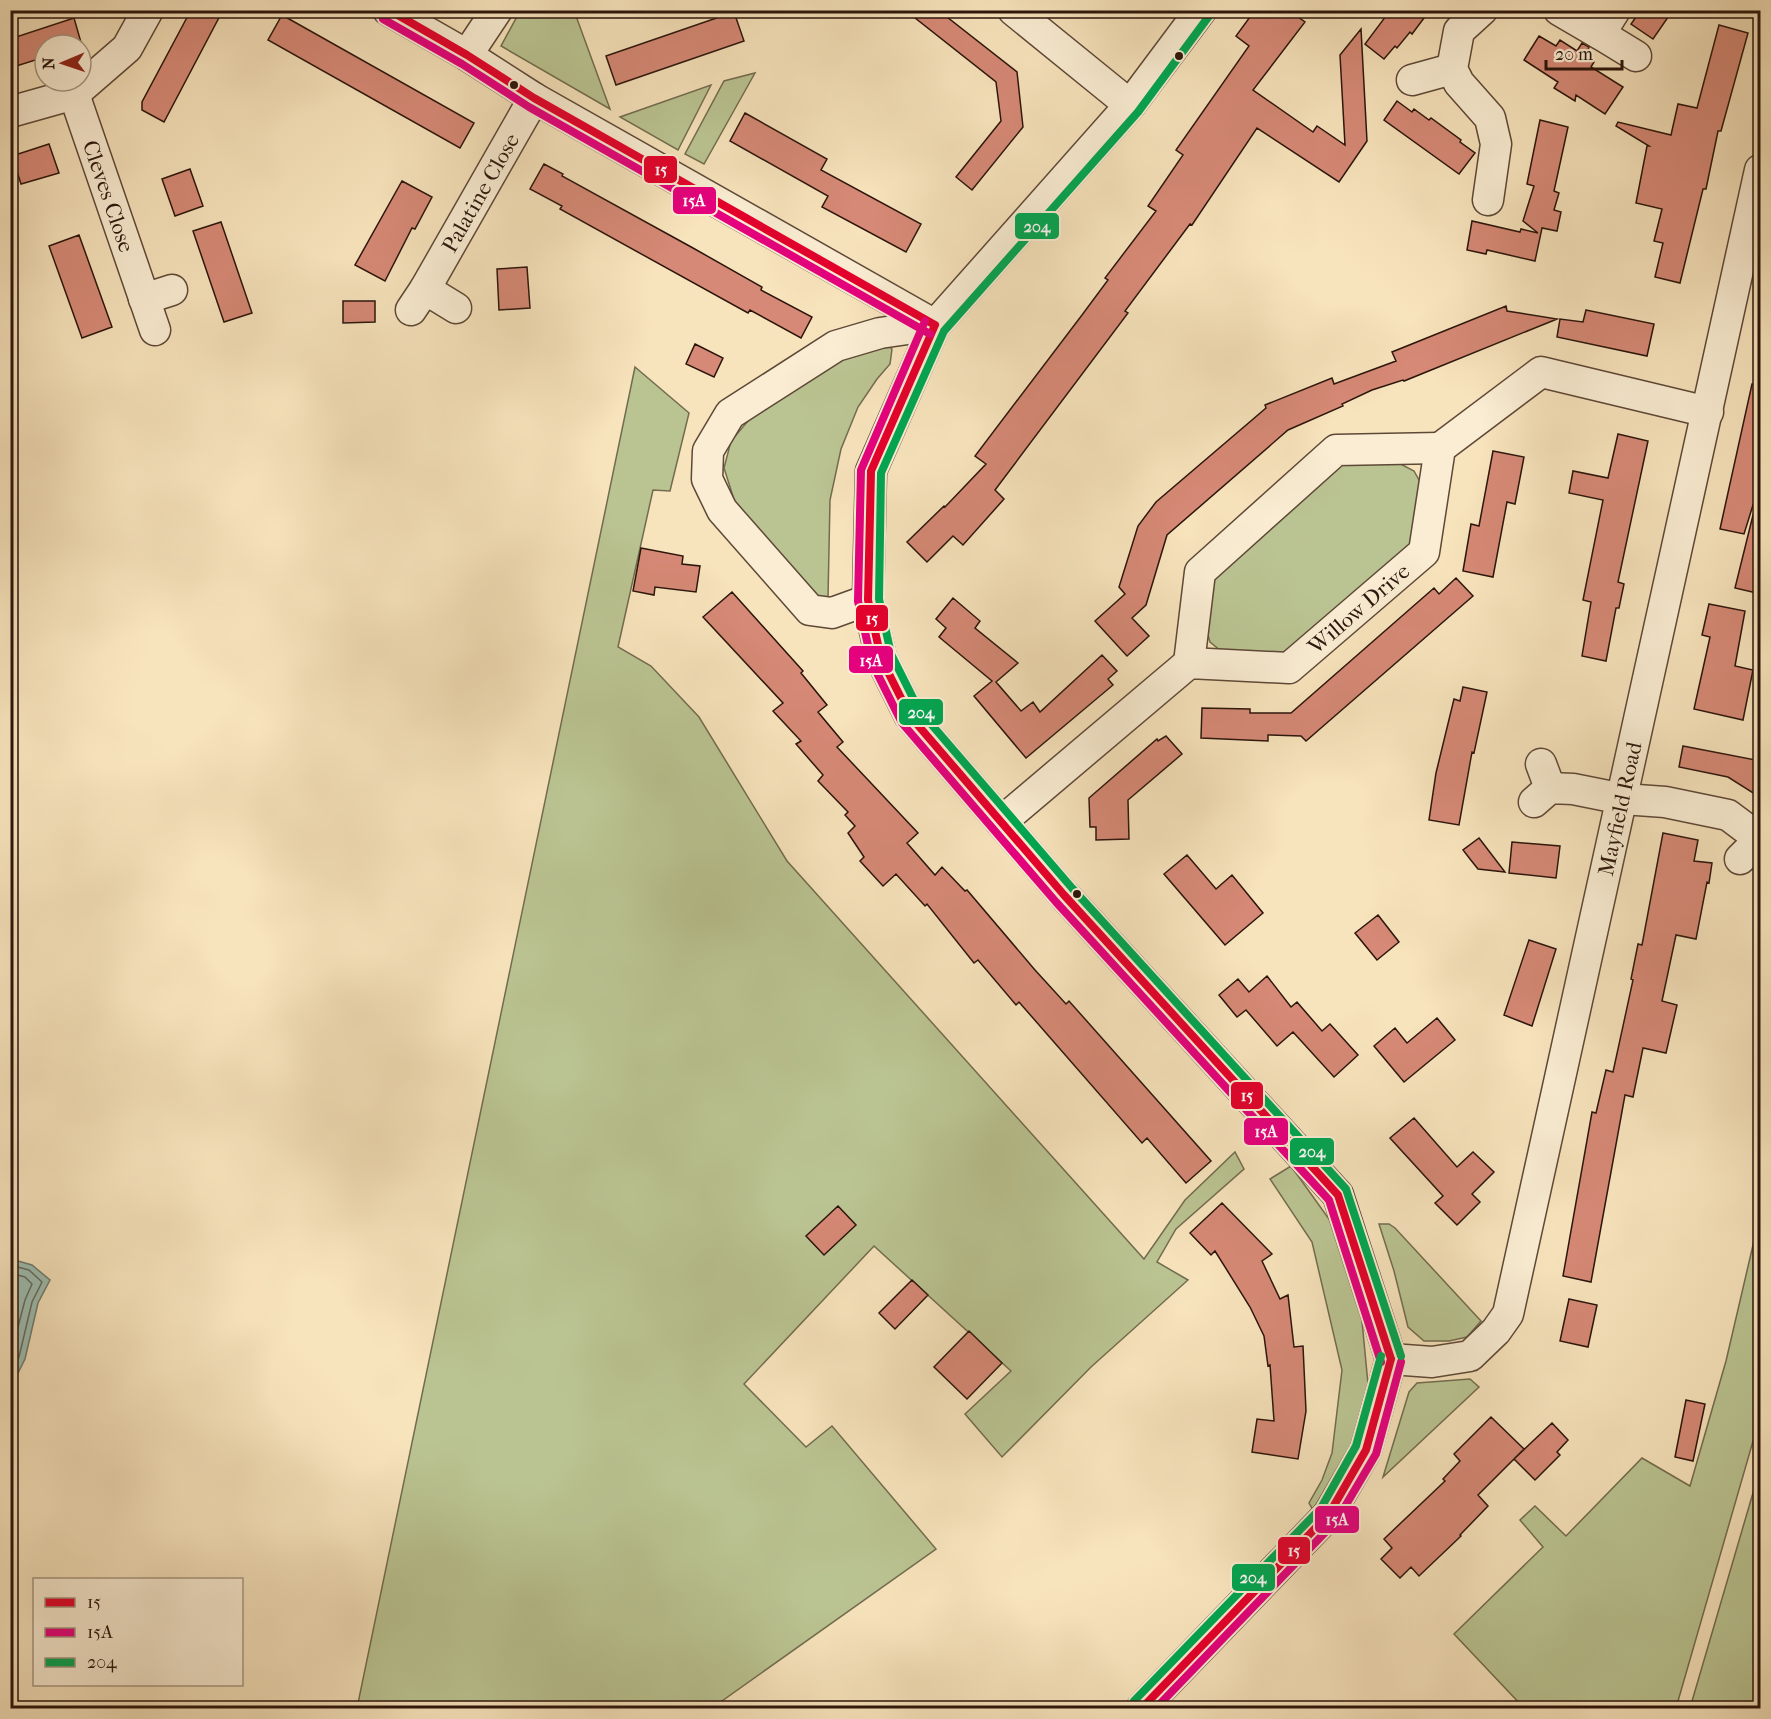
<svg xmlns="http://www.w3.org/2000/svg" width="1771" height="1719" viewBox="0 0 1771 1719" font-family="'IM FELL French Canon',serif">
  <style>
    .green { fill: #bac492; stroke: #726c4e; stroke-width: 1.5 }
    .water { fill: #9dbeb2; stroke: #6f7a6f; stroke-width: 1.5 }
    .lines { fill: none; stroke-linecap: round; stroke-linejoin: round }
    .shore { stroke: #646a5e; stroke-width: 1.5 }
    .building { fill: #d68976; stroke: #2b150b; stroke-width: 1.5 }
    .minor-casing { stroke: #5e4837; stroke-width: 33 }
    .minor { stroke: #faedd3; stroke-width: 30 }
    .bus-1-casing { stroke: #faedd3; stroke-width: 12 }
    .bus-2-casing { stroke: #faedd3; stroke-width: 12 }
    .bus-3-casing { stroke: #faedd3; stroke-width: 12 }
    .bus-1 { stroke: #e4002b; stroke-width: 8 }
    .bus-2 { stroke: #e5007d; stroke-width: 8 }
    .bus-3 { stroke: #00a651; stroke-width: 8 }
    .bus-dot { fill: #2b150b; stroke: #faedd3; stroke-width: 2 }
    .labels { text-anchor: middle; stroke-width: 5; stroke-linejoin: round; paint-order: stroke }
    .street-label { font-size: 22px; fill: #2b150b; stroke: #faedd3 }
    .line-badge { stroke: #faedd3; stroke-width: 2 }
    .badge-label { font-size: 16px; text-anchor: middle; font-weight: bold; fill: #fff }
  </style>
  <rect width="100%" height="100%" fill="#f7e3bc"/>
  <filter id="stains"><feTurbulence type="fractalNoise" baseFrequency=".00333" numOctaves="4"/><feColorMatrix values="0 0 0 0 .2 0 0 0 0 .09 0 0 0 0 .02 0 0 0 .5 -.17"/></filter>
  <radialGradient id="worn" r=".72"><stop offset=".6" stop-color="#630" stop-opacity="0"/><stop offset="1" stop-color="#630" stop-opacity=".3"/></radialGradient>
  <path class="green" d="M520 11H563L576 16 610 109 501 46Z
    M755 73 704 164 685 154 724 81Z
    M711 85 678 150 620 117Z
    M885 344 892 349 890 364 877 379 858 407 841 449 830 500 828 598 813 599 737 509 724 468 731 441 753 415 855 352Z
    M635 367 689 413 670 491 653 490 618 647 651 666 699 717 787 861 1144 1259 1185 1200 1235 1152 1244 1169 1176 1229 1157 1262 1188 1280 1091 1367 1002 1457 965 1414 1011 1371 874 1246 744 1384 806 1447 832 1426 936 1549 712 1708H357Z
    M1393 460 1414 471 1424 489 1414 547 1284 655H1226L1210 642 1203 619 1211 571 1334 462Z
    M1291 1166 1339 1233 1356 1282 1362 1321 1368 1384 1351 1444 1313 1510 1309 1503 1322 1480 1332 1453 1342 1370 1312 1242 1270 1179Z
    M1760 1215V1417L1676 1708H1524L1454 1634 1543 1547 1520 1520 1535 1506 1566 1536 1642 1458 1690 1486 1726 1361Z
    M1379 1224H1389L1395 1228 1481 1321 1467 1337 1449 1341H1424L1408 1327 1394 1271Z
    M1470 1379 1479 1387 1383 1477 1409 1392 1417 1383Z
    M1760 1469V1708H1690Z"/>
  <path class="water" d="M11 1259 32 1265 50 1280 38 1303 25 1359 16 1377H11Z"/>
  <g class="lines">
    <path class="shore" d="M10 1265 29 1270 42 1282 32 1302 19 1357 10 1371
      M10 1273 25 1277 32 1284 25 1300 10 1358"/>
  </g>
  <path class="building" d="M191 10H223L164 122 142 110V102Z
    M905 10H938L1017 72 1023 127 972 190 956 177 1001 121 996 82Z
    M1255 10H1288L1305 22 1253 90 1313 132 1317 126 1345 145 1340 55 1361 29 1367 141 1339 182 1257 128 1192 225 1190 224 1125 311 1128 313 995 490 1004 499 963 545 953 536 927 562 907 542 944 506 945 507 986 464 975 456 1082 315 1108 280 1105 278 1156 211 1148 206 1183 155 1176 150 1249 46 1236 36Z
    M1378 10H1430L1412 34 1410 32 1397 48 1395 46 1384 59 1365 44 1386 16Z
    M1641 10H1673L1653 39 1631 24Z
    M734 12 744 41 616 85 606 56Z
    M282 15 474 123 460 148 268 40Z
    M74 18 82 46 45 45V57L10 68V39Z
    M1719 25 1748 33 1721 131H1718L1717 136 1706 189H1703L1680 283 1655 277 1663 243 1654 241 1662 209 1636 203 1647 146H1649L1616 126 1618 122 1671 135 1678 104 1697 108Z
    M1539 36 1556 46 1560 40 1577 51 1582 43 1589 47 1586 57 1594 62 1591 67 1623 87 1605 114 1576 95 1575 101 1554 88 1558 82 1524 60Z
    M1397 101 1412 112 1414 109 1429 120 1431 118 1461 140 1460 142 1475 153 1459 174 1384 120Z
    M745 113 827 159 821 170 921 224 906 252 822 207 828 196 730 141Z
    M1540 120 1568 127 1554 191 1559 193 1554 210 1561 212 1557 231 1542 228 1535 261 1487 250 1486 254 1467 250 1472 221 1520 232 1521 229 1538 233 1523 221 1534 186 1527 184Z
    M49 144 59 173 21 184 12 156Z
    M544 164 563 174 562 176 693 248 762 287 761 290 812 317 801 338 750 310 748 313 560 209 562 206 530 189Z
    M190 169 203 206 175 216 162 179Z
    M402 181 432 197 415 229 412 228 385 281 355 265Z
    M221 222 252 313 224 322 193 231Z
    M79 235 112 327 82 338 49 246Z
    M527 267 530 308 499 310 497 269Z
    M343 301H375V322L343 323Z
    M1506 306 1507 311 1557 319 1404 381 1403 380 1372 390 1342 404 1343 406 1288 430 1167 535 1146 605 1132 618 1149 636 1127 656 1095 621 1125 594 1119 587 1138 526 1156 502 1266 408 1265 405 1332 378 1334 384 1396 361 1392 352Z
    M1586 310 1654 324 1647 356 1557 337 1560 319 1583 322Z
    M695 344 723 358 714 377 686 364Z
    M1752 384 1761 385V507L1753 505 1744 534 1720 529Z
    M1618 434 1648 441 1618 582 1624 584 1619 608H1616L1606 661 1582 656 1591 602 1583 600 1603 500 1569 493 1573 471 1608 478Z
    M1493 451 1524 457 1515 504 1507 502 1493 577 1463 571 1471 524 1479 526Z
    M1753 515 1761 516V594L1735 588Z
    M641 548 683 556 682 564 700 566 696 592 655 587 654 595 633 591Z
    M1456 578 1473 596 1306 741 1301 736 1268 735V741L1201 738 1202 708 1250 709V713H1291L1434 588 1439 594Z
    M732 592 803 671 801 673 827 705 818 712 843 742 837 747 918 833 907 843 935 875 942 867 965 891 967 890 1035 970 1066 1004 1069 1001 1211 1161 1186 1183 1147 1138 1142 1143 1019 1002 1016 1005 978 960 974 963 927 904 925 906 896 874 883 886 860 861 864 857 848 833 855 826 845 815 848 812 818 781 823 775 796 744 801 741 773 711 783 703 703 617Z
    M953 598 980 621 975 628 1018 663 996 682 1021 711 1033 702 1040 712 1102 655 1117 671 1108 679 1113 685 1026 758 974 696 992 681 939 637 946 628 936 619Z
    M1709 604 1745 611 1735 666 1753 670 1743 720 1694 709 1710 637 1702 635Z
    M1463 687 1487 692 1474 753 1472 752 1459 825 1429 820 1436 773 1454 699 1460 701Z
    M1166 736 1182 754 1128 800 1129 839 1096 840V827H1090L1089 798 1157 739 1158 741Z
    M1683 746 1761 761V798L1728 777 1679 767Z
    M1663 833 1698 840 1694 861 1712 863 1709 883 1707 882 1696 939 1676 935 1662 1001 1677 1005 1666 1053 1643 1048 1633 1097 1625 1095 1591 1282 1563 1276 1592 1112 1596 1113 1606 1070 1613 1072 1633 980 1631 979 1638 944 1642 945Z
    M1479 838 1505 872 1478 869 1470 859 1463 850Z
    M1512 842 1560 846 1556 878 1509 873Z
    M1187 855 1216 889 1232 875 1263 913 1225 945 1164 874Z
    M1378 915 1399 942 1377 960 1355 933Z
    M1529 940 1556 949 1532 1026 1504 1015Z
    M1267 976 1291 1007 1297 1002 1322 1031 1330 1024 1358 1055 1334 1077 1293 1032 1277 1046 1246 1010 1237 1017 1219 995 1238 979 1249 992Z
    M1437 1018 1455 1040 1404 1082 1374 1046 1395 1028 1407 1043Z
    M1414 1118 1457 1167 1473 1152 1494 1172 1472 1194 1480 1202 1457 1225 1435 1203 1443 1196 1390 1138Z
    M1222 1203 1272 1254 1262 1261 1280 1299 1288 1295 1294 1347 1303 1346 1306 1411 1298 1459 1252 1452 1257 1419 1274 1421 1270 1365 1268 1366 1264 1336 1250 1307 1215 1251 1211 1255 1190 1233Z
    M838 1206 856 1225 824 1255 806 1236Z
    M912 1280 928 1295 895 1329 879 1313Z
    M1569 1299 1597 1305 1588 1347 1560 1341Z
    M969 1331 1002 1363 967 1399 934 1367Z
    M1686 1400 1705 1404 1693 1461 1675 1457Z
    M1491 1417 1524 1449 1478 1495 1488 1506 1460 1535 1461 1536 1419 1576 1411 1567 1400 1578 1381 1559 1392 1548 1384 1539 1445 1481 1443 1479 1460 1461 1454 1454Z
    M1552 1423 1568 1440 1557 1452 1560 1455 1535 1480 1514 1459Z"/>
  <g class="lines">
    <g class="minor-casing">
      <g id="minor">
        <path d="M388 10 467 55 534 98 935 325"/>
        <path d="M1013 10 1130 105"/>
        <path d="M1201 10 1130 105 935 325 871 471 868 600 881 658 910 716 1064 895 1338 1195 1391 1359"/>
        <path d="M1482 10 1459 31 1452 69 1459 83 1490 118 1496 144 1488 200"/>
        <path d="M1559 10 1600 34 1615 10"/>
        <path d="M1600 34 1636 56"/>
        <path d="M467 55 497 10"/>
        <path d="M1412 80 1452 69"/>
        <path id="s1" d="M74 94 155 330"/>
        <path d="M10 112 74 94 127 48 148 10"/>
        <path id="s2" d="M425 289 534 98"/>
        <path d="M144 299 172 290"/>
        <path d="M411 310 425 289 456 308"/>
        <path d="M868 600 832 613 810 610 722 510 707 479 708 451 730 414 836 346 880 333 935 325"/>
        <path d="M1189 663 1200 572 1336 450 1440 448"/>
        <path d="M1541 764 1550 788"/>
        <path d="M1534 802 1550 788 1573 789 1623 799 1665 802 1728 815 1760 839"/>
        <path id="s3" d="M1001 822 1189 663 1289 668 1424 552 1440 448 1541 372 1708 412"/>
        <path d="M1740 859 1760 839"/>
        <path id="s4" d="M1391 1359 1432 1362 1470 1356 1496 1331 1508 1314 1760 170"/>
        <path d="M1142 1708 1329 1514 1366 1450 1391 1359"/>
      </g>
    </g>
    <use href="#minor" class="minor"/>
    <g class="bus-1-casing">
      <path id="bus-1" d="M389 10 467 55 534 98 935 325
        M935 325 871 471 868 600 881 658 910 716 1064 895 1338 1195 1391 1359
        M1142 1708 1329 1514 1366 1450 1391 1359"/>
    </g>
    <g class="bus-2-casing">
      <path id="bus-2" d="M383 19 462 64 529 107 930 334
        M925 321 861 470 858 601 872 663 902 723 1056 902 1329 1200 1381 1362
        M1156 1708 1337 1520 1376 1454 1401 1362"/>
    </g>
    <g class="bus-3-casing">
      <path id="bus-3" d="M1209 16 1138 112 944 331 881 473 879 599 891 654 919 710 1072 888 1346 1189 1401 1356
        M1134 1701 1321 1508 1356 1446 1381 1356"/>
    </g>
    <use href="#bus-1" class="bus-1"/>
    <use href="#bus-2" class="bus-2"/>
    <use href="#bus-3" class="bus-3"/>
  </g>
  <g class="bus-dot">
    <circle cx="1179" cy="56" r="5"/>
    <circle cx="514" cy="85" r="5"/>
    <circle cx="1077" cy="894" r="5"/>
  </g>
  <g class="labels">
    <g class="street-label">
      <text dy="8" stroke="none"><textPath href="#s2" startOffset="111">Palatine Close</textPath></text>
      <text dy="8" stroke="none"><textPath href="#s1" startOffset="108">Cleves Close</textPath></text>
      <text dy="8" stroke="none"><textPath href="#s3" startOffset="438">Willow Drive</textPath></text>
      <text dy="8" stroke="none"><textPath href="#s4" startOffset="654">Mayfield Road</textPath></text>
    </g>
  </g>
  <g class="line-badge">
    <rect x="643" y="155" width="35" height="29" rx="6" fill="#e4002b"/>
    <rect x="672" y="186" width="45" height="29" rx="6" fill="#e5007d"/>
    <rect x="1014" y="212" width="46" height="28" rx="6" fill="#00a651"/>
    <rect x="855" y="604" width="34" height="28" rx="6" fill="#e4002b"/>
    <rect x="848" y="645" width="46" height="29" rx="6" fill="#e5007d"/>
    <rect x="898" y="698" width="46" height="28" rx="6" fill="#00a651"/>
    <rect x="1230" y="1081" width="34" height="29" rx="6" fill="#e4002b"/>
    <rect x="1243" y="1117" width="46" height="29" rx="6" fill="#e5007d"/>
    <rect x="1289" y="1137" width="46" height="29" rx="6" fill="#00a651"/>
    <rect x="1314" y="1505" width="46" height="29" rx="6" fill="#e5007d"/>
    <rect x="1277" y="1536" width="34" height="29" rx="6" fill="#e4002b"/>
    <rect x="1231" y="1563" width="45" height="29" rx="6" fill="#00a651"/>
  </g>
  <g class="badge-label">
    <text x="661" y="175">15</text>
    <text x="694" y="206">15A</text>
    <text x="1037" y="232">204</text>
    <text x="872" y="624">15</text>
    <text x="871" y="666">15A</text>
    <text x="921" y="718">204</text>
    <text x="1247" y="1101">15</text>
    <text x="1266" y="1137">15A</text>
    <text x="1312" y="1157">204</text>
    <text x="1337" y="1525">15A</text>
    <text x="1294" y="1556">15</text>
    <text x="1253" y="1583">204</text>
  </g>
  <rect width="1771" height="1719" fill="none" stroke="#f7e3bc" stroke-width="36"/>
  <rect x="12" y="12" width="1747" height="1695" fill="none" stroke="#2b150b" stroke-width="3"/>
  <rect x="18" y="18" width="1735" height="1683" fill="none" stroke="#2b150b" stroke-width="1.5"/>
  <rect x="33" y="1578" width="210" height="108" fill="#faedd3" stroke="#a79783" stroke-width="1.5"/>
  <rect x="45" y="1598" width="30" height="9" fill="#e4002b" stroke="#a79783" stroke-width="1.5"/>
  <text x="87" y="1608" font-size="18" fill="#2b150b">15</text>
  <rect x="45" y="1628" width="30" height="9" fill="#e5007d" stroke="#a79783" stroke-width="1.5"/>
  <text x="87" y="1638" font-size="18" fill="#2b150b">15A</text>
  <rect x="45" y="1658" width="30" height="9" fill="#00a651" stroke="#a79783" stroke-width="1.5"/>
  <text x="87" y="1668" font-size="18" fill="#2b150b">204</text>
  <g transform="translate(63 63) rotate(268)"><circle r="28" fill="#faedd3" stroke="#a79783" stroke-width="1.5"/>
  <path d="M0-4.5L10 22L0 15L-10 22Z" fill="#8f2418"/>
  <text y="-9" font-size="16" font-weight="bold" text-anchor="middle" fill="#2b150b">N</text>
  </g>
  <path d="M1546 60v9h76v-9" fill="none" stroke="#2b150b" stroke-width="3"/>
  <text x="1555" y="60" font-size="18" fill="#2b150b" stroke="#faedd3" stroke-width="4.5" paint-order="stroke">20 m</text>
  <rect width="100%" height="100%" filter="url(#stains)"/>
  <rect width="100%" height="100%" fill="url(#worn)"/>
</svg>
